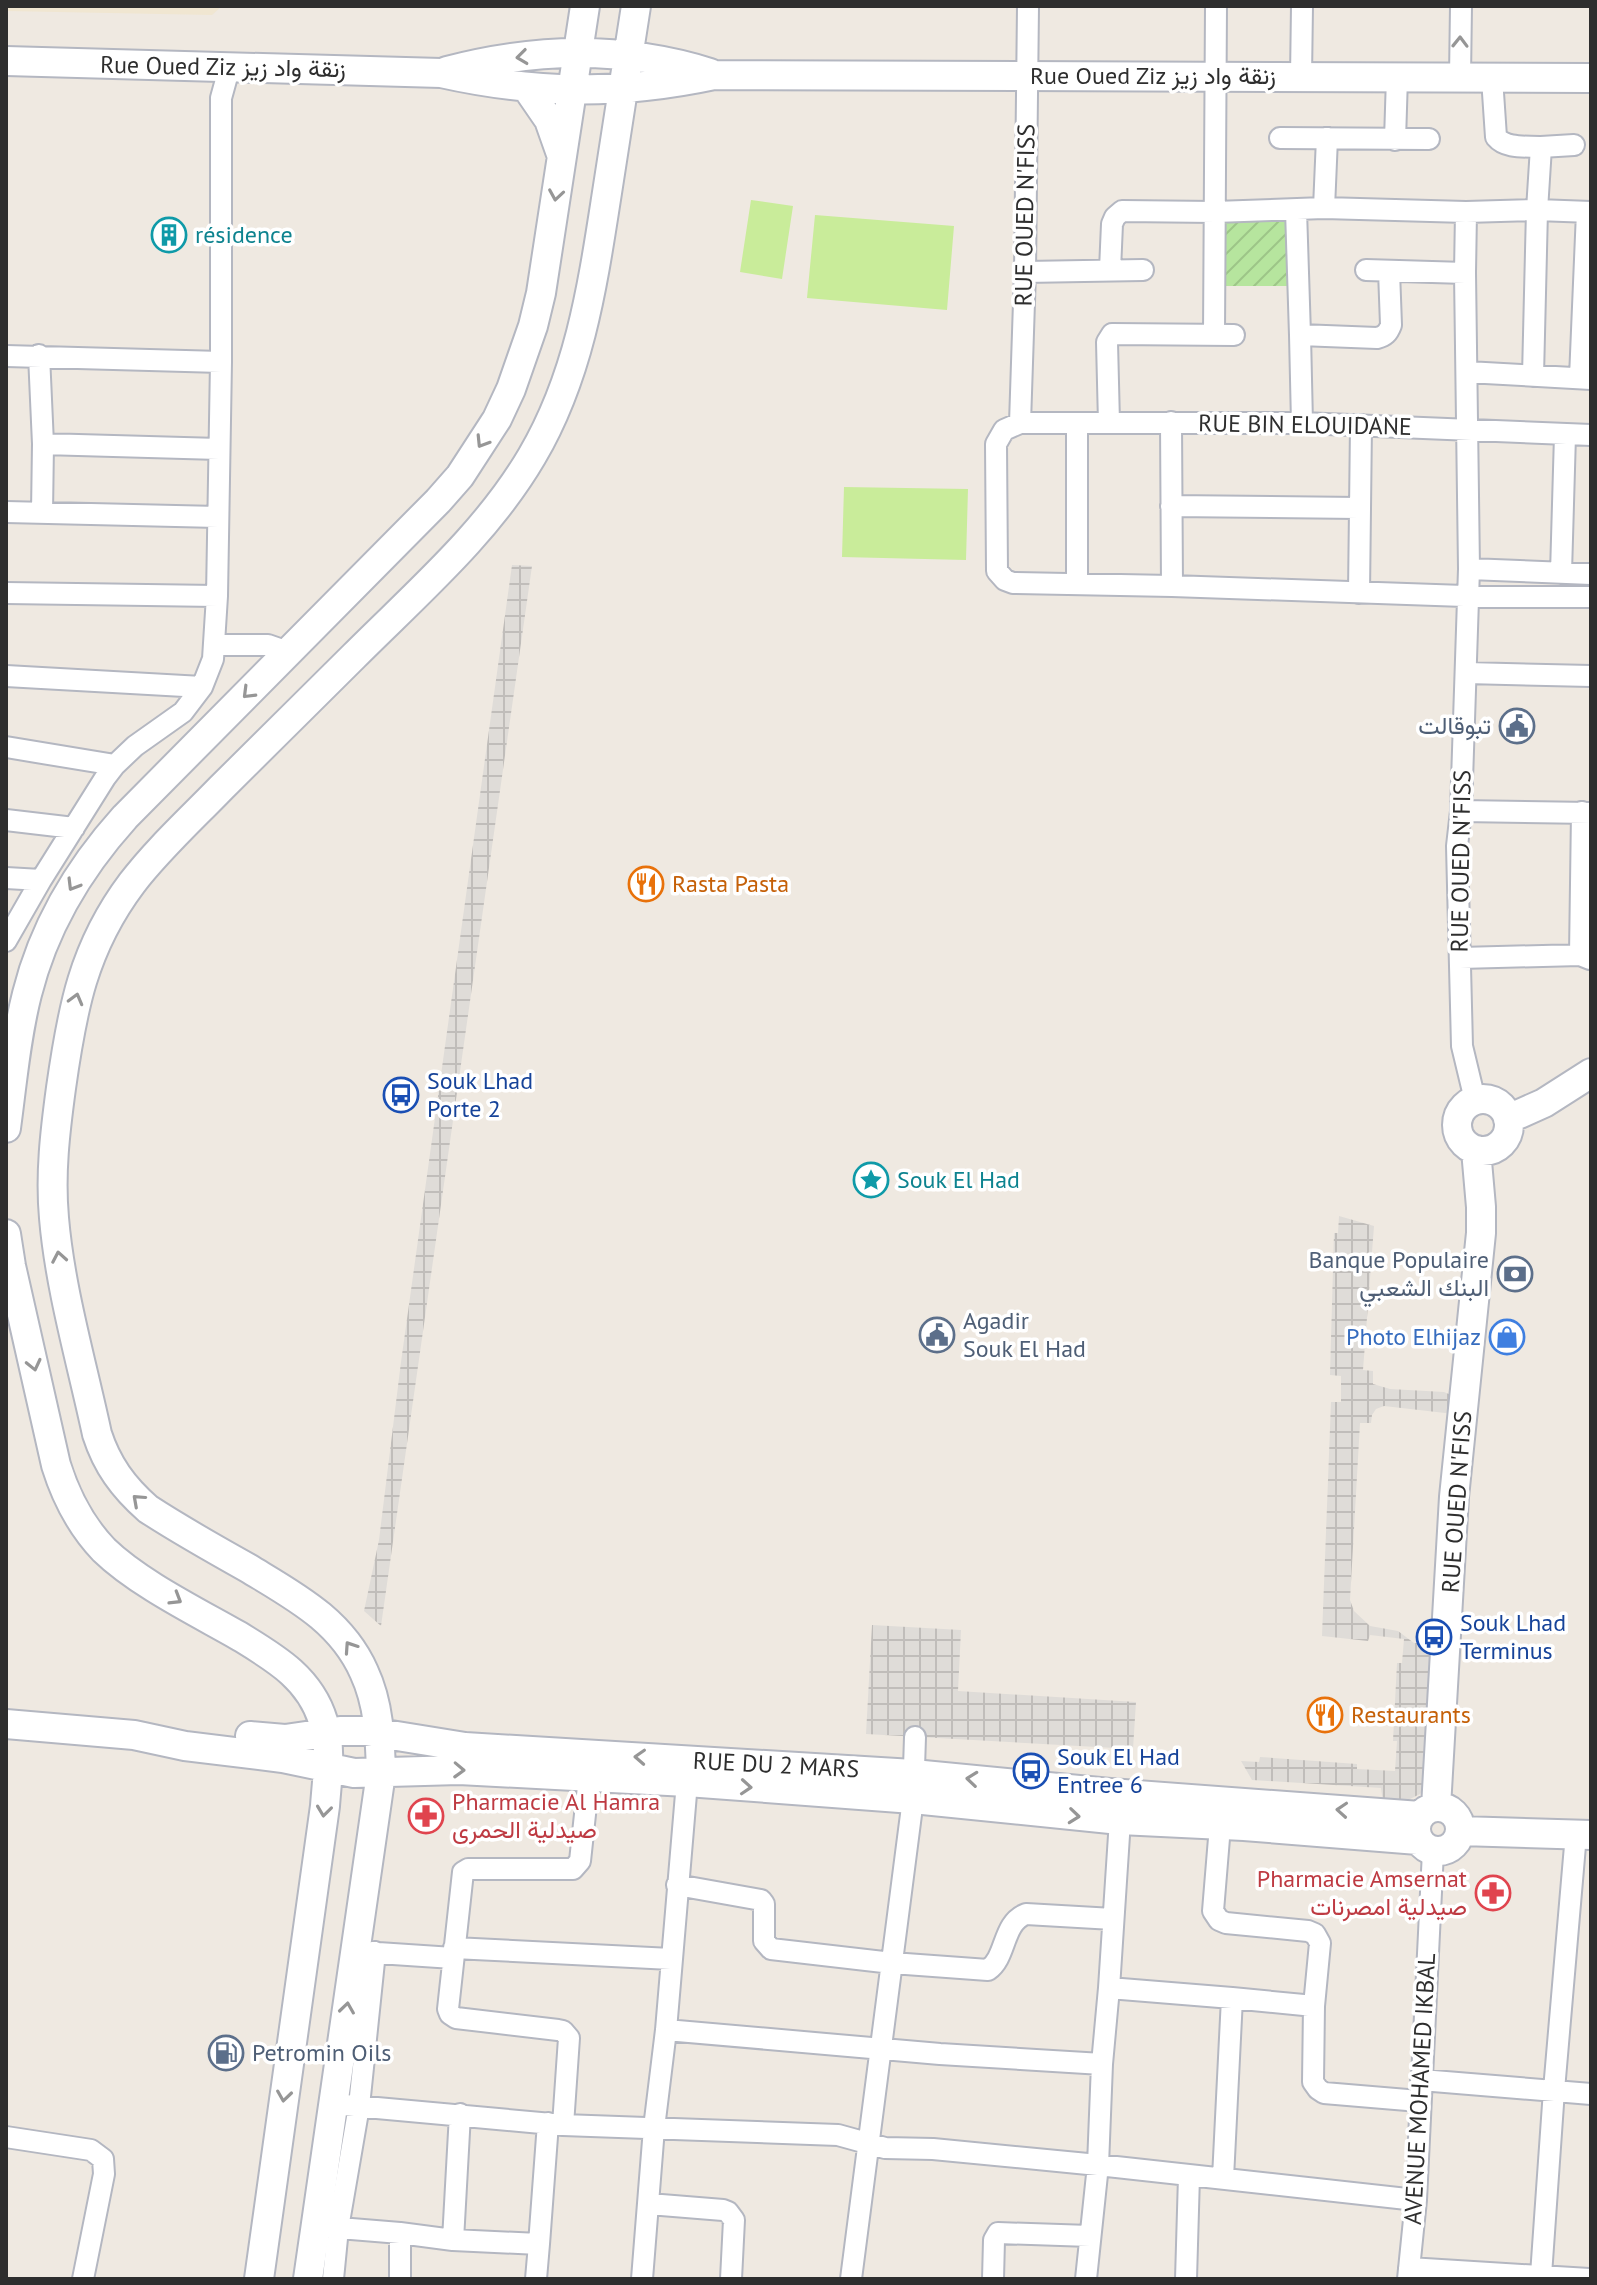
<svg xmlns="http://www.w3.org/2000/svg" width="1597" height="2285" viewBox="0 0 1597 2285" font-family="'PT Sans',Vazirmatn,sans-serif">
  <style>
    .education { fill: #f0e6d1 }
    .garden { fill: url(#garden-furrows) }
    .pitch { fill: #c9ec9a }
    .plaza { fill: url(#plaza-grid) }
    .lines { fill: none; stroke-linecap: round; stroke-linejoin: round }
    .street-casing { stroke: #b4b7c1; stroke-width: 24 }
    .secondary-casing { stroke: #b4b7c1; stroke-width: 32 }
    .street { stroke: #fff; stroke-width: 20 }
    .secondary { stroke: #fff; stroke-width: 28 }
    .oneway { stroke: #969696 }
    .labels { text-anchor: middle; stroke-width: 7; stroke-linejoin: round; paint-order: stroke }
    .street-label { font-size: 24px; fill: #2e2e2e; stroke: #fff }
    .culture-label { font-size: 24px; fill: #0d838f; stroke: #fff; text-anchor: start }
    .service-label { font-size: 24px; fill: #4e5e75; stroke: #fff; text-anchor: end }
    .food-label { font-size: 24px; fill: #c56008; stroke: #fff; text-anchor: start }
    .transit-label { font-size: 24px; fill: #164399; stroke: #fff; text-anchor: start }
    .shop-label { font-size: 24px; fill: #366cbe; stroke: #fff; text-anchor: end }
    .health-label { font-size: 24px; fill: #be3a42; stroke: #fff; text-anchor: start }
  </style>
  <defs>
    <pattern id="garden-furrows" width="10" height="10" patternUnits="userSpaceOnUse" patternTransform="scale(2)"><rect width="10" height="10" fill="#b6e59e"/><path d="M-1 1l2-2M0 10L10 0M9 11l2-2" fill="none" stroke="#9dc588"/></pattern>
    <pattern id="plaza-grid" width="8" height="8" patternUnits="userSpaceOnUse" patternTransform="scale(2)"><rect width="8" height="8" fill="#dfdcd8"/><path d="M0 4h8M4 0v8" fill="none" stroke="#c0bdba"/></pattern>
  </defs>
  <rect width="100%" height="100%" fill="#efe9e1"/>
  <path class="education" d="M6 6H222L212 15 6 11Z"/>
  <path class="garden" d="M1218 215 1289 216V286H1218Z"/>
  <path class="pitch" d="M751 200 793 206 782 279 740 272Z
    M815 215 954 226 947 310 807 298Z
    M844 487 968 489 966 560 842 557Z"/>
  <path class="plaza" d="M512 565 532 566 381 1626 364 1611 379 1540 401 1362Z
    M1339 1216 1374 1226 1363 1370 1373 1371V1384L1390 1389 1444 1392 1451 1395 1450 1412 1445 1413 1384 1406 1376 1409 1372 1415 1371 1423H1360L1350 1600 1354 1611 1370 1626 1398 1631 1414 1643H1419L1420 1627 1431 1632 1440 1640 1426 1785 1420 1794 1402 1803 1383 1802 1381 1788 1252 1780 1241 1761 1259 1762 1260 1757 1357 1764V1769L1395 1771 1397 1741H1393L1397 1663H1402L1404 1639 1370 1635 1368 1641 1322 1636 1331 1402H1341V1376L1330 1375 1334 1233H1338Z
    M872 1625 961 1630 958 1691 1136 1702 1133 1749 866 1734Z"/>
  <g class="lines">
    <g class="street-casing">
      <path id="street" d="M1301 77 1302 6
        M1460 77 1461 6
        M1492 78 1496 137C1506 149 1526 146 1541 147L1537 210 1533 376
        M1280 138 1429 139
        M1395 140 1397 77
        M1541 147 1574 145
        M1324 208 1327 138
        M1296 210 1300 335
        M1466 212 1465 273 1469 569 1461 811 1457 846 1462 1046 1475 1100
        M1110 270 1112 224 1115 217 1122 211 1215 212 1324 208 1466 212 1537 210 1591 212
        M1366 270 1465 273
        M1025 272 1143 270
        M1214 334 1216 6
        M39 355 43 444 42 513
        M6 356 221 362
        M1467 372 1591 379
        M1580 378 1587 212
        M1171 422 1172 586 1493 597H1591
        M1020 423 1025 272 1028 6
        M1077 423V584
        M1109 423 1107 342 1112 334 1234 335
        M1302 423 1300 335 1377 338C1385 336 1388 333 1391 325L1389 271
        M43 444 219 449
        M1171 506 1359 508
        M6 512 218 517
        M1469 569 1591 574
        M1561 573 1565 435
        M1172 586 1013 583 1005 580 997 571 996 444 1004 430 1020 423H1302L1591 435
        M6 593 217 596
        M1359 593 1361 425
        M215 645H268L288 652
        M1466 673 1591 676
        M6 676 202 687
        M6 747 115 765
        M1461 811 1591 813
        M6 820 74 828
        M6 878 41 880
        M6 941 41 880 105 778 115 765 135 746 183 712 202 687 213 659 217 596 221 362V98L229 69
        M1580 955 1582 812
        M1460 958 1580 955 1590 959
        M1220 1826 1213 1911 1219 1920 1226 1923 1308 1931 1315 1934 1320 1943 1314 2006 1313 2082 1318 2089 1324 2093 1419 2101
        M677 1885 761 1900 764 1904V1941L771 1949 892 1963 988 1970C1007 1957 1002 1923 1026 1914L1113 1919
        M454 1948 671 1959
        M363 1952 453 1958
        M1109 1988 1232 1998 1223 2178
        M1232 1998 1314 2006
        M666 2030 940 2054 1102 2064
        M1421 2080 1591 2094
        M333 2104 563 2125 838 2135 885 2148 933 2149 1098 2165 1416 2200
        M563 2125 569 2038 563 2031 558 2030 456 2018 450 2014 448 2009 463 1872 468 1869H573L580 1861 589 1777
        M6 2137 91 2150 103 2159 104 2174 83 2279
        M649 2204 723 2210 728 2212 734 2220 731 2279
        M327 2227 400 2233 453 2240 539 2244 536 2279
        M453 2240 460 2114
        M539 2244 548 2123
        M1409 2268 1589 2279
        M1541 2275 1554 2090 1576 1834
        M333 2279 338 2228 359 2106 375 1952
        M400 2279V2233
        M642 2279 654 2128 666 2030 687 1782
        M851 2279 913 1799 915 1737
        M993 2279 994 2240 998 2233 1090 2236
        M1086 2279 1098 2165 1102 2064 1109 1988 1120 1820
        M1186 2279 1189 2176
        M1408 2279 1416 2200 1433 1851"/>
    </g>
    <g class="secondary-casing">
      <path id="secondary" d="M6 61 441 73C535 94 620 95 714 75L1591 78
        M447 71C534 48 624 46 710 73
        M527 88 549 120 561 154
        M1457 1125a26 26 0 1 1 52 0a26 26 0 1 1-52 0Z
        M1508 1119 1544 1103 1591 1073
        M6 1128C12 1084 16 1037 27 994 44 926 79 868 125 817L438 501 460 476 497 419 511 389 533 326 541 293 585 6
        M6 1234 11 1266 56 1465C66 1497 81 1526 104 1550 138 1583 197 1612 239 1636 275 1658 310 1678 323 1721 332 1748 327 1778 325 1806L259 2279
        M6 1724 134 1735 185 1746 283 1758 354 1773 459 1770 687 1782 913 1799 1120 1820 1244 1826 1418 1840
        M250 1736 285 1739 340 1731H366L465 1747 913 1774 1110 1793 1420 1816
        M1416 1829a22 22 0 1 1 44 0a22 22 0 1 1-44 0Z
        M1436 1807 1454 1497 1481 1233V1207L1476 1150
        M1460 1831 1591 1835
        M308 2279 381 1773C380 1738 379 1704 364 1672 341 1620 294 1596 248 1568 214 1549 180 1530 148 1509 123 1487 107 1465 97 1434 82 1364 60 1289 54 1218 50 1174 55 1132 61 1088 72 1010 83 948 132 883 158 849 191 819 221 788 265 744 310 700 354 656 417 593 487 533 532 456 579 376 592 289 606 199 616 135 626 71 636 6"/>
    </g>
    <use href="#street" class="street"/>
    <use href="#secondary" class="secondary"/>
  </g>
  <defs><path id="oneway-chevron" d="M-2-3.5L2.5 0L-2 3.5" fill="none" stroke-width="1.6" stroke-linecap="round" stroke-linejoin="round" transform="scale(2)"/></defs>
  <g class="oneway">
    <use href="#oneway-chevron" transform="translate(1460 42) rotate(-89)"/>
    <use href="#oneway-chevron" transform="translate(522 57) rotate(173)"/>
    <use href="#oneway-chevron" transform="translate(556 195) rotate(99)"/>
    <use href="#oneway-chevron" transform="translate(482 442) rotate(122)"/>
    <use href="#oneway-chevron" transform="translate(248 693) rotate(135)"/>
    <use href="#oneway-chevron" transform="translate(73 885) rotate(121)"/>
    <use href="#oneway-chevron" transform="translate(76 999) rotate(-75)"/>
    <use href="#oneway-chevron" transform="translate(59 1257) rotate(-100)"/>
    <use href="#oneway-chevron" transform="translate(34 1365) rotate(77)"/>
    <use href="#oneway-chevron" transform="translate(138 1500) rotate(-138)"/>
    <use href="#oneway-chevron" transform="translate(176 1599) rotate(31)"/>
    <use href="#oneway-chevron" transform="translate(350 1647) rotate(-124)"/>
    <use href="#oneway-chevron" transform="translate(640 1757) rotate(-177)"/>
    <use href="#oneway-chevron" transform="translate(459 1770) rotate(2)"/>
    <use href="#oneway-chevron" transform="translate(972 1779) rotate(-174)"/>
    <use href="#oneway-chevron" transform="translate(746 1787) rotate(4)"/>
    <use href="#oneway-chevron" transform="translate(1342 1810) rotate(-176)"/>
    <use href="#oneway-chevron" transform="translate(324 1811) rotate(97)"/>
    <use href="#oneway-chevron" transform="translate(1074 1816) rotate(6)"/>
    <use href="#oneway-chevron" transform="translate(347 2008) rotate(-82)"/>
    <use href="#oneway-chevron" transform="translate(284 2096) rotate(98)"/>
  </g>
  <defs>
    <g id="building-ring" transform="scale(1.8)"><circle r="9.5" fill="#fff" stroke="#0f9aa8" stroke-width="1.5"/><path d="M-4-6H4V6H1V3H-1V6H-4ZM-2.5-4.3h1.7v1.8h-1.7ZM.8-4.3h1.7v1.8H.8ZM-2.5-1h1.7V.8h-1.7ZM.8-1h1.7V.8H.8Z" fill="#0f9aa8"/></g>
    <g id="civic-ring" transform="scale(1.8)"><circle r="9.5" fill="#fff" stroke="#5c6f8a" stroke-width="1.5"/><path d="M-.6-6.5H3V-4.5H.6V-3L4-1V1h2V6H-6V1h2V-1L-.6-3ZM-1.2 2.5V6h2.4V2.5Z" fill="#5c6f8a"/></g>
    <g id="restaurant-ring" transform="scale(1.8)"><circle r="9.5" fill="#fff" stroke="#e8710a" stroke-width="1.5"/><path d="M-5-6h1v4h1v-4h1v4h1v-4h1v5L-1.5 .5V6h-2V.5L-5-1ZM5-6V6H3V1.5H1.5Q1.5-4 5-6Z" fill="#e8710a"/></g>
    <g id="bus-ring" transform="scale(1.8)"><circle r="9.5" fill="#fff" stroke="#1a4fb4" stroke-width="1.5"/><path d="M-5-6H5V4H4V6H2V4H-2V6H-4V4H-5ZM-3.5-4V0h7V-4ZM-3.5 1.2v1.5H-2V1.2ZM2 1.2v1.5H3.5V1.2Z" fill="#1a4fb4"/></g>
    <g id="sight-ring" transform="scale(1.8)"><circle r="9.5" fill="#fff" stroke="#0f9aa8" stroke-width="1.5"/><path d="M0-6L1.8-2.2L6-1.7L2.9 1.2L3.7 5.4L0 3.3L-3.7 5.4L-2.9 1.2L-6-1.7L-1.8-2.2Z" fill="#0f9aa8"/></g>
    <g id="bank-ring" transform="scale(1.8)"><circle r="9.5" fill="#fff" stroke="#5c6f8a" stroke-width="1.5"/><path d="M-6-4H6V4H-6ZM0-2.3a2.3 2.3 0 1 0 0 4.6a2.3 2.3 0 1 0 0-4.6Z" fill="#5c6f8a"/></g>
    <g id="shop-ring" transform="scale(1.8)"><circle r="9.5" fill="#fff" stroke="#3f7fe0" stroke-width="1.5"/><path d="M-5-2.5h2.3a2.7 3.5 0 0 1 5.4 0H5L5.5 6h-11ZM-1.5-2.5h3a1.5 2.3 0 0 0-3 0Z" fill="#3f7fe0"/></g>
    <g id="pharmacy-ring" transform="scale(1.8)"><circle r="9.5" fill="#fff" stroke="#e0444e" stroke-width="1.5"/><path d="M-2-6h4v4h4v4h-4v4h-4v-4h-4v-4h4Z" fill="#e0444e"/></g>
    <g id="fuel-ring" transform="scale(1.8)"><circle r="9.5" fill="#fff" stroke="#5c6f8a" stroke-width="1.5"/><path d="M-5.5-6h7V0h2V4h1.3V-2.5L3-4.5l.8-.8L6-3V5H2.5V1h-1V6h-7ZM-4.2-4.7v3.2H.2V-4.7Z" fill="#5c6f8a"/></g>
  </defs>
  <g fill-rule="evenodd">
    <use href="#building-ring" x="169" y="235"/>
    <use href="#civic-ring" x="1517" y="726"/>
    <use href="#restaurant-ring" x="646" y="884"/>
    <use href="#bus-ring" x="401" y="1095"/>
    <use href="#sight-ring" x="871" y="1180"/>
    <use href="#bank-ring" x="1515" y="1274"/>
    <use href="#civic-ring" x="937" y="1335"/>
    <use href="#shop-ring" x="1507" y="1337"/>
    <use href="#bus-ring" x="1434" y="1637"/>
    <use href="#restaurant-ring" x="1325" y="1715"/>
    <use href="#bus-ring" x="1031" y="1771"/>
    <use href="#pharmacy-ring" x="426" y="1816"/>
    <use href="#pharmacy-ring" x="1493" y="1893"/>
    <use href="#fuel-ring" x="226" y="2053"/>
  </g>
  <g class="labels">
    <g class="street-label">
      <text transform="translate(223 67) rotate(1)" y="8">Rue Oued Ziz زنقة واد زيز</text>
      <text x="1153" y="84">Rue Oued Ziz زنقة واد زيز</text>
      <text transform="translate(1025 215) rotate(-89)" y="8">RUE OUED N'FISS</text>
      <text transform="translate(1305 425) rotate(1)" y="8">RUE BIN ELOUIDANE</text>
      <text transform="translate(1461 861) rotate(-89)" y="8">RUE OUED N'FISS</text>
      <text transform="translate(1457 1502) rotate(-86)" y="8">RUE OUED N'FISS</text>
      <text transform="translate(776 1765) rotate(3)" y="8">RUE DU 2 MARS</text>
      <text transform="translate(1420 2089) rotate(-87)" y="8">AVENUE MOHAMED IKBAL</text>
    </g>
    <g class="culture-label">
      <text x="195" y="243">résidence</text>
      <text x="897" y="1188">Souk El Had</text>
    </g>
    <g class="service-label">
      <text x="1491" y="734">تبوقالت</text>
      <text x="1489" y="1268">Banque Populaire<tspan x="1489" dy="28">البنك الشعبي</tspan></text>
      <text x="963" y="1329" text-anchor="start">Agadir<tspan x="963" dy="28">Souk El Had</tspan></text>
      <text x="252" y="2061" text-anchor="start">Petromin Oils</text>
    </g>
    <g class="food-label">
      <text x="672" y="892">Rasta Pasta</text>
      <text x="1351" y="1723">Restaurants</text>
    </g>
    <g class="transit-label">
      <text x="427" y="1089">Souk Lhad<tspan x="427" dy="28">Porte 2</tspan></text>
      <text x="1460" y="1631">Souk Lhad<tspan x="1460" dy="28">Terminus</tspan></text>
      <text x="1057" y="1765">Souk El Had<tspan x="1057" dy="28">Entree 6</tspan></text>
    </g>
    <g class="shop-label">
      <text x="1481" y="1345">Photo Elhijaz</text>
    </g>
    <g class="health-label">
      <text x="452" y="1810">Pharmacie Al Hamra<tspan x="452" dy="28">صيدلية الحمرى</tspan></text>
      <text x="1467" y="1887" text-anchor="end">Pharmacie Amsernat<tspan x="1467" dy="28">صيدلية امصرنات</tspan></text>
    </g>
  </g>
  <rect width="1597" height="2285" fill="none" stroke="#2e2e2e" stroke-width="16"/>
</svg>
